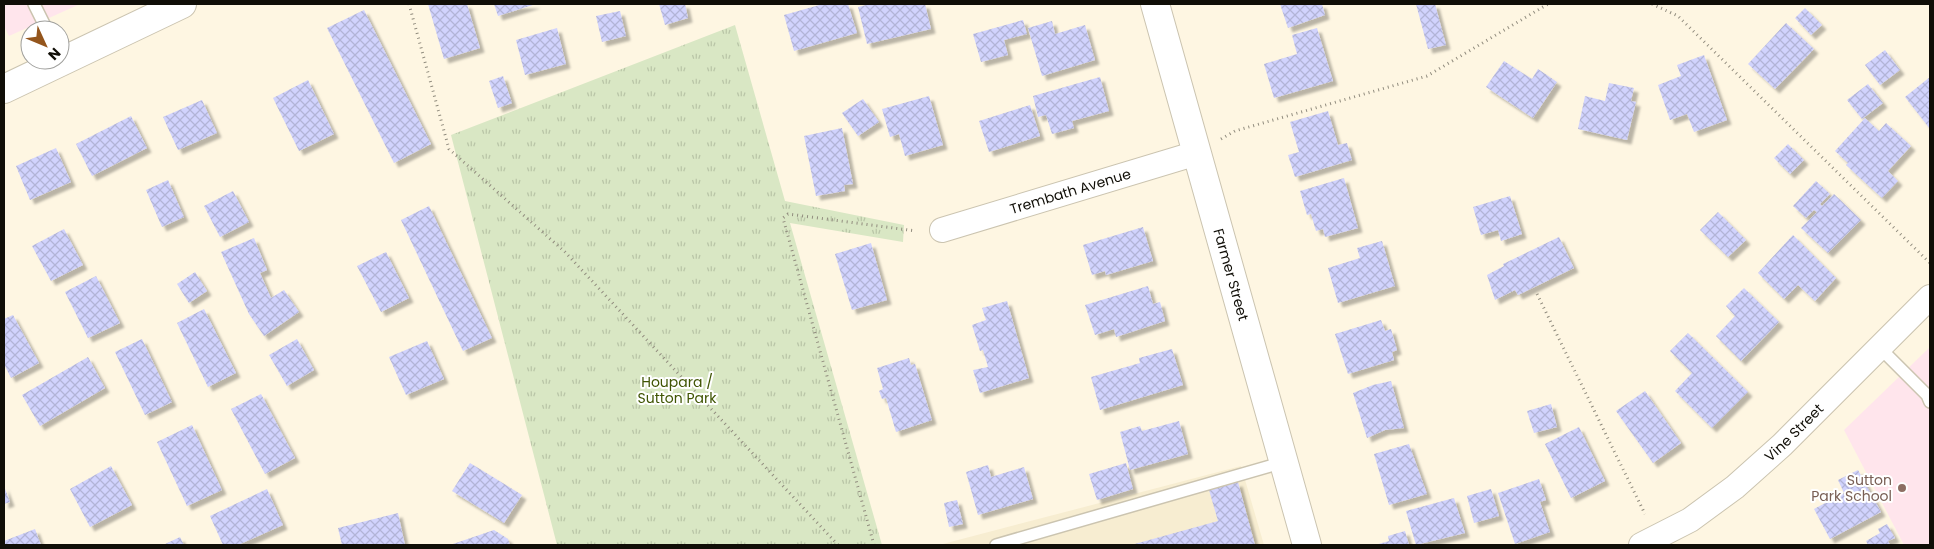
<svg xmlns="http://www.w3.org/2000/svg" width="1934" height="549" viewBox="0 0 1934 549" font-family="Poppins,sans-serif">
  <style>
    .built { fill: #f7edd1 }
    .education { fill: #ffe5ec }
    .grass { fill: url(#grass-tufts) }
    .building { fill: url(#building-cross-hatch); filter: url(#shadow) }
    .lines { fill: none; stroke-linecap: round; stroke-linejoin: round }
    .lane-casing { stroke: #cbc4b0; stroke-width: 14 }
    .street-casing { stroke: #cbc4b0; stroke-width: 26 }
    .secondary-casing { stroke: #cbc4b0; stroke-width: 30 }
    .path { stroke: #918c7e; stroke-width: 3; stroke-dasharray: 1 4; stroke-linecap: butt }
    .lane { stroke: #fff; stroke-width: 11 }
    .street { stroke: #fff; stroke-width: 24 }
    .secondary { stroke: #fff; stroke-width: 28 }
    .education-dot { fill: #8d6e63; stroke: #fff; stroke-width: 2 }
    .labels { text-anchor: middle; stroke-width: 4; stroke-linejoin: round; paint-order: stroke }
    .street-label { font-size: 14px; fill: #100e07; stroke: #fff }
    .park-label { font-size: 14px; fill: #3f5403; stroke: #fff }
    .education-label { font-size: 14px; fill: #785e54; stroke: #fff; text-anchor: end }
  </style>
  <defs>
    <pattern id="grass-tufts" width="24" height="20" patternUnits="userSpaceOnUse" patternTransform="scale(1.25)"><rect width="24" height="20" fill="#d9e7c4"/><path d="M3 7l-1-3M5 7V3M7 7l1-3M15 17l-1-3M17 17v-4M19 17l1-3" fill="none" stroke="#b9c5a7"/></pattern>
    <pattern id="building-cross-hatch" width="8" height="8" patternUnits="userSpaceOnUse" patternTransform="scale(1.25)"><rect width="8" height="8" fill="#d1d3fd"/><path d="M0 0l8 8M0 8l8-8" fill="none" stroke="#b2b4d7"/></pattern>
    <filter id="shadow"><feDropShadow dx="4.5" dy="4.5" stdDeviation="1" flood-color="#0004"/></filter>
  </defs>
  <rect width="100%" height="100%" fill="#fef6e2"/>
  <path class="built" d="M1241 466 1264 545H939Z"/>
  <path class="education" d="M4 4H80L9 36 4 26Z
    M1930 347V545H1904L1844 430Z"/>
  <path class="grass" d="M735 25 785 201 904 225 903 242 790 223 882 545H557L451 135Z"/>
  <path class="building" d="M428 4H467L480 48 444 59Z
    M494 4H536L498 16Z
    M659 4H685L688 18 665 25Z
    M823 4H848L857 33 794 51 784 15Z
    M870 4H925L931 29 867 44 858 7Z
    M1280 4H1322L1325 15 1288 28Z
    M1416 4H1435L1446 45 1428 49Z
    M1805 8 1822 25 1811 35 1795 18Z
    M364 10 431 144 394 163 327 28Z
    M620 11 626 36 602 42 596 16Z
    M1023 20 1027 34 1004 40 1008 55 981 62 973 34Z
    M1052 21 1055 34 1085 25 1095 60 1042 76 1028 28Z
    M1786 23 1814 49 1775 89 1748 64Z
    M557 28 566 64 525 75 516 40Z
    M1317 28 1333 81 1274 98 1264 64 1297 54 1292 35Z
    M1885 50 1900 70 1880 85 1865 65Z
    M1704 55 1727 120 1694 132 1687 114 1670 120 1658 85 1681 76 1677 65Z
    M1504 61 1532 79 1538 69 1557 82 1533 118 1486 87Z
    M503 76 512 103 498 108 489 81Z
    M1100 77 1109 111 1072 121 1074 128 1052 134 1046 115 1038 117 1033 96Z
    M1930 77V129L1905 97Z
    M308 80 334 134 299 151 273 98Z
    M1609 83 1634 88 1631 101 1636 102 1627 140 1578 129 1585 96 1605 101Z
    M1868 84 1883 103 1862 119 1847 100Z
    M929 96 943 145 905 156 899 134 890 137 882 109Z
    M863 99 879 122 858 136 842 113Z
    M202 100 217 133 178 150 163 117Z
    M1030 105 1040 136 989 152 979 121Z
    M1328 111 1338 145 1347 143 1352 160 1295 177 1288 155 1299 152 1290 122Z
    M131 116 147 148 92 176 76 144Z
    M1865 118 1879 131 1886 123 1911 146 1888 171 1898 181 1882 198 1846 165 1848 163 1835 151Z
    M842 128 853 184 844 185 845 191 816 196 804 136Z
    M1788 144 1804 160 1790 174 1774 158Z
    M56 148 71 182 30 200 16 166Z
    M1344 178 1358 228 1325 237 1323 229 1316 231 1311 214 1307 215 1300 191Z
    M168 180 184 217 162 227 146 190Z
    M1816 181 1830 194 1820 204 1822 206 1834 194 1861 220 1828 253 1801 228 1817 212 1814 210 1806 218 1793 206Z
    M233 191 249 222 220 237 204 206Z
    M1510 196 1522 234 1501 241 1498 230 1481 235 1473 207Z
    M429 206 492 338 463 351 401 220Z
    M1718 212 1746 240 1728 257 1700 230Z
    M1143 227 1153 261 1106 275 1105 271 1092 275 1083 245Z
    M64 229 83 265 51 281 32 246Z
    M1793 235 1836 278 1815 301 1798 285 1784 299 1758 273Z
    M1559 237 1574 268 1518 295 1515 290 1495 300 1487 275 1504 266 1503 264Z
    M254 238 267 270 260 273 271 298 284 290 299 312 264 336 249 314 221 252Z
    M1382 241 1395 286 1338 303 1328 268 1360 258 1357 248Z
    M871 243 887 300 852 310 835 254Z
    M386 252 409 298 381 312 357 266Z
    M195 272 207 291 189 303 177 284Z
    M96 276 120 323 88 338 65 292Z
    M1148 286 1153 304 1160 302 1165 321 1116 337 1114 329 1095 335 1085 305Z
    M1744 288 1779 322 1741 361 1716 336 1735 316 1726 306Z
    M1007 301 1029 378 980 393 973 370 988 367 983 350 980 351 972 325 986 320 982 308Z
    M204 309 236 373 208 387 177 323Z
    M13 315 39 363 11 378 4 364V319Z
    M1381 320 1385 331 1391 329 1397 350 1392 352 1394 360 1348 374 1335 334Z
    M1688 333 1748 392 1712 428 1675 391 1692 373 1670 351Z
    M142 339 172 402 145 415 115 352Z
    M297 339 314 370 287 386 269 355Z
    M427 341 444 379 406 395 389 357Z
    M1172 349 1183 385 1100 410 1091 377 1140 363 1139 358Z
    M88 357 105 388 40 426 22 395Z
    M909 358 911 365 915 364 932 420 896 432 886 398 882 399 879 391 883 389 877 368Z
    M1391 381 1404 428 1385 430 1367 438 1353 393 1373 385Z
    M1645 391 1681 443 1653 463 1616 411Z
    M261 394 295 458 265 474 231 409Z
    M1551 404 1557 427 1534 433 1527 411Z
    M1179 421 1188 454 1130 470 1120 432 1140 426 1142 431Z
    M192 425 222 490 187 506 157 442Z
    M1579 427 1605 481 1571 498 1545 444Z
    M1409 444 1427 494 1389 505 1374 454Z
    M470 463 522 495 504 523 452 491Z
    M1126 463 1133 489 1097 500 1089 474Z
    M988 465 991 477 1024 467 1033 499 978 515 966 472Z
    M111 466 132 505 90 527 70 489Z
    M1858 470 1881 512 1830 539 1814 509 1844 493 1838 480Z
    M1539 479 1546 500 1540 502 1550 532 1515 544 1498 493Z
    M1238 482 1255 545H1131L1218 521 1209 490Z
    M4 486 10 502 4 504Z
    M267 489 283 525 238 545H223L210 516Z
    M1491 489 1499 516 1474 523 1467 496Z
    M1454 498 1465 533 1416 545 1406 511Z
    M957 500 963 524 949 527 944 503Z
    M398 513 405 545H342L338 528Z
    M1887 524 1895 538 1888 541 1890 545H1868L1866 541 1880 533 1878 529Z
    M35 529 41 545H4V541Z
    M494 530 508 539 510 545H450Z
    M1405 531 1409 545H1375L1389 541 1388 536Z
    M180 537 184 545H163Z"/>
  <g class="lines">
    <g class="lane-casing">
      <path id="lane" d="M34 4 47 30
        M1880 348 1927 395 1930 402
        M996 545 1284 462"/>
    </g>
    <g class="street-casing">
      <g id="street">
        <path id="s1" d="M942 230 1197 153"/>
        <path id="s2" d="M1641 545 1690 520 1735 487 1782 445 1930 297"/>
      </g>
    </g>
    <g class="secondary-casing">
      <g id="secondary">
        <path id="s3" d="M1155 4 1307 545"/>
        <path d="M4 89 182 4"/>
      </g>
    </g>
    <path class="path" d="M409 4 449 149 565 252 838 545
      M1652 4 1678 16 1930 263
      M1221 139 1235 131 1427 76 1548 4
      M1537 294 1645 514
      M874 545 783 218 788 214 916 231"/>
    <use href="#lane" class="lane"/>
    <use href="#street" class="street"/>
    <use href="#secondary" class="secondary"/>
  </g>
  <circle class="education-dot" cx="1902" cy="488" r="5"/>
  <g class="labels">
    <g class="street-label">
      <text dy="5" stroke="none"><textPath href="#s1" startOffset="134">Trembath Avenue</textPath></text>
      <text dy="5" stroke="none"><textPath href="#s3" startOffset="281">Farmer Street</textPath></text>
      <text dy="5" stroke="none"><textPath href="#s2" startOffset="191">Vine Street</textPath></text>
    </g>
    <g class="park-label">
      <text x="677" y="387">Houpara /<tspan x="677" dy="16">Sutton Park</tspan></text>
    </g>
    <g class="education-label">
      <text x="1892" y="485">Sutton<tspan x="1892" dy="16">Park School</tspan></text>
    </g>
  </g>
  <rect width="1934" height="549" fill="none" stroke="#100e07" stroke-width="10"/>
  <g transform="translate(45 45) rotate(134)"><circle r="24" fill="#ffffff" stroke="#9f9f9c"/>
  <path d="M0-4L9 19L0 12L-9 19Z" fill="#94551c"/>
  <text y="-8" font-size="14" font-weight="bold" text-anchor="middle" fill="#100e07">N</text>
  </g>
</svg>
